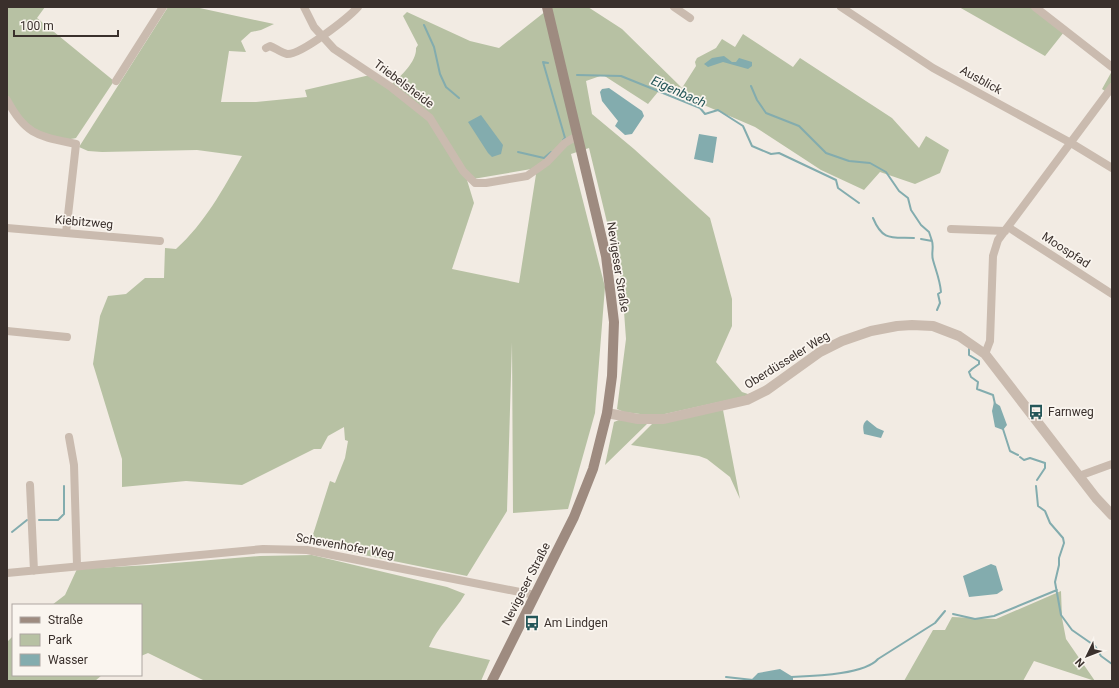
<svg xmlns="http://www.w3.org/2000/svg" width="1119" height="688" viewBox="0 0 1119 688" font-family="Roboto,sans-serif">
  <style>
    .green { fill: #b7c1a3; fill-rule: evenodd }
    .water { fill: #83acae }
    .lines { fill: none; stroke-linecap: round; stroke-linejoin: round }
    .stream { stroke: #83acae; stroke-width: 2 }
    .minor { stroke: #cabbaf; stroke-width: 8 }
    .tertiary { stroke: #cabbaf; stroke-width: 10 }
    .secondary { stroke: #9e8b80; stroke-width: 10 }
    .labels { text-anchor: middle; stroke-width: 3.5; stroke-linejoin: round; paint-order: stroke }
    .street-label { font-size: 12px; fill: #3a302c; stroke: #faf5ef }
    .poi-label { font-size: 12px; fill: #3a302c; stroke: #faf5ef; text-anchor: start }
    .water-label { font-size: 13px; font-style: italic; fill: #245658; stroke: #faf5ef }
  </style>
  <rect width="100%" height="100%" fill="#f2ebe3"/>
  <path class="green" d="M7 7H45L37 18 114 81 76 138C69 140 64 139 58 137 29 131 20 119 7 94Z
    M168 7H195L274 24 261 30 251 32 241 41 246 52 229 51 221 102H256L307 97 305 90 370 75 392 84C401 76 417 61 416 48L418 45 403 16 407 12 470 41 499 48 551 7H588L622 29 682 88 696 66 695 62 697 58 716 48 722 39 735 47 743 34 793 67 800 58 892 118 919 148 926 136 949 150 940 173 915 184 880 172 864 190 821 170 755 127 662 87 648 104 603 75 586 81 592 114 634 149 710 218 732 299V326L716 362 742 392 748 394 757 391 755 394 656 416 624 412 617 409 626 339 622 284 589 148 571 154 605 287 595 413 568 509 513 513 512 342 507 511 467 576 310 544 330 481 335 483 345 458 348 441 345 440 344 427 328 436 321 449H314L242 485 186 481 122 487V459L93 364 100 316 108 296 126 294 145 278H164L165 248 176 249C205 223 223 189 242 156L197 150 102 152 88 151 79 147ZM537 168 519 283 452 269 474 203 467 180Z
    M959 7H1031L1064 32 1045 56Z
    M1112 71V82L1105 91 1102 89Z
    M723 410 740 499 730 477 707 459 699 456 631 445 653 423Z
    M619 420 648 423 605 465 614 422Z
    M312 555 447 587 465 594C453 614 438 626 429 647L490 660 481 681H205L148 653 141 656V605H52L65 595 77 569 150 565 260 556Z
    M1061 591 1062 618 1066 639 1095 681 1034 661 1023 681H904L933 630H945L952 617 996 619Z
    M13 636V675H102L95 681H7V642Z"/>
  <path class="water" d="M724 56 732 62H736L739 58 752 62V66L748 69 723 62 708 67 704 64 712 58Z
    M609 88 642 111 644 116 632 134 625 135 615 126 618 121 602 101 600 92 602 89Z
    M481 115 503 145 501 154 492 157 488 153 468 122Z
    M699 134 717 137 713 163 694 159Z
    M994 402 1000 406 1007 425 1003 430 995 427 992 411Z
    M867 420 877 428 884 431 881 438 864 434C863 428 862 424 867 420Z
    M991 564 996 566 1003 590 997 594 969 597 963 576Z
    M780 669 793 677V680H751L758 673Z"/>
  <g class="lines">
    <path class="stream" d="M424 25 434 47 440 74 446 87 459 98
      M548 63 543 62 565 138 563 140
      M577 75 621 76 700 108 705 114 718 110 743 126 752 146 771 154 779 153 836 180 838 188 859 203
      M751 86 757 100 766 113 799 126 826 153 849 161 870 163 886 172 899 191 908 198 911 210 921 225 929 232 932 241
      M518 152 544 158 551 152
      M873 218C883 242 892 237 914 238
      M921 239 932 241C934 247 931 254 933 260 936 271 940 280 941 292L938 294 940 303 937 310
      M969 349V355L979 361V364L972 369 969 372 971 377 978 382 977 389 993 395 995 404
      M1003 429 1010 451 1018 455
      M1020 457 1024 460 1030 458 1045 463V468L1037 480
      M1036 486 1038 506 1045 511 1050 523 1063 538 1064 543 1059 558V565L1055 582 1061 615 1072 630 1095 646 1101 656 1112 664
      M39 520H58L64 514V486
      M12 532 27 520
      M953 614 975 619 994 616 1057 590
      M726 677 753 680
      M791 677C813 676 864 675 878 659L935 623 945 611"/>
    <path class="minor" d="M304 7 314 27 334 49 391 87 430 118 463 171 475 183H486L527 176 547 162 565 143 577 136
      M674 7 690 18
      M841 7 933 68 1071 143 1112 168
      M1035 7 1112 67
      M266 48 270 46C275 48 282 53 287 54 301 55 348 18 358 7
      M116 81 163 7
      M7 100C26 136 39 136 76 144L66 233
      M1008 227 1112 294
      M7 228 160 241
      M951 229 1005 231
      M7 331 67 337
      M985 354 990 341 993 256 998 240 1112 87
      M69 437 74 465 77 565
      M1079 476 1112 464
      M30 485 34 571
      M7 573 263 549 307 550 535 595"/>
    <path class="tertiary" d="M607 413 638 419H664L747 400 767 390 820 352 842 341 871 331 897 326 912 325 933 326 959 336 985 354 1096 498 1112 515"/>
    <path class="secondary" d="M492 681 574 517 593 469 607 413 612 376 614 322 606 256 547 7"/>
  </g>
  <defs>
    <g id="bus-bare" transform="scale(1.2)"><path d="M-5-6H5V4H4V6H2V4H-2V6H-4V4H-5ZM-3.5-4V0h7V-4ZM-3.5 1.2v1.5H-2V1.2ZM2 1.2v1.5H3.5V1.2Z" fill="#245658" stroke="#faf5ef" stroke-width="2.5" paint-order="stroke"/></g>
  </defs>
  <g fill-rule="evenodd">
    <use href="#bus-bare" x="1036" y="412"/>
    <use href="#bus-bare" x="532" y="623"/>
  </g>
  <g class="labels">
    <g class="street-label">
      <text transform="translate(981 80) rotate(29)" y="4">Ausblick</text>
      <text transform="translate(404 84) rotate(37)" y="4">Triebelsheide</text>
      <text transform="translate(84 222) rotate(5)" y="4">Kiebitzweg</text>
      <text transform="translate(1066 250) rotate(33)" y="4">Moospfad</text>
      <text transform="translate(618 267) rotate(81)" y="4">Nevigeser Straße</text>
      <text transform="translate(787 360) rotate(-32)" y="4">Oberdüsseler Weg</text>
      <text transform="translate(345 546) rotate(10)" y="4">Schevenhofer Weg</text>
      <text transform="translate(526 584) rotate(-63)" y="4">Nevigeser Straße</text>
    </g>
    <g class="poi-label">
      <text x="1048" y="416">Farnweg</text>
      <text x="544" y="627">Am Lindgen</text>
    </g>
    <g class="water-label">
      <text transform="translate(679 91) rotate(24)" y="5">Eigenbach</text>
    </g>
  </g>
  <rect width="1119" height="688" fill="none" stroke="#3a302c" stroke-width="16"/>
  <rect x="12" y="604" width="130" height="72" fill="#faf5ef" stroke="#ada6a1"/>
  <rect x="20" y="617" width="20" height="6" fill="#9e8b80" stroke="#ada6a1"/>
  <text x="48" y="624" font-size="12" fill="#3a302c">Straße</text>
  <rect x="20" y="634" width="20" height="12" fill="#b7c1a3" stroke="#ada6a1"/>
  <text x="48" y="644" font-size="12" fill="#3a302c">Park</text>
  <rect x="20" y="654" width="20" height="12" fill="#83acae" stroke="#ada6a1"/>
  <text x="48" y="664" font-size="12" fill="#3a302c">Wasser</text>
  <g transform="translate(1087 656) rotate(227)" stroke="#faf5ef" stroke-width="3" paint-order="stroke">
  <path d="M0-3L7 15L0 10L-7 15Z" fill="#3a302c"/>
  <text y="-6" font-size="11" font-weight="bold" text-anchor="middle" fill="#3a302c">N</text>
  </g>
  <path d="M14 30v6h104v-6" fill="none" stroke="#3a302c" stroke-width="2"/>
  <text x="20" y="30" font-size="12" fill="#3a302c" stroke="#faf5ef" stroke-width="3" paint-order="stroke">100 m</text>
</svg>
